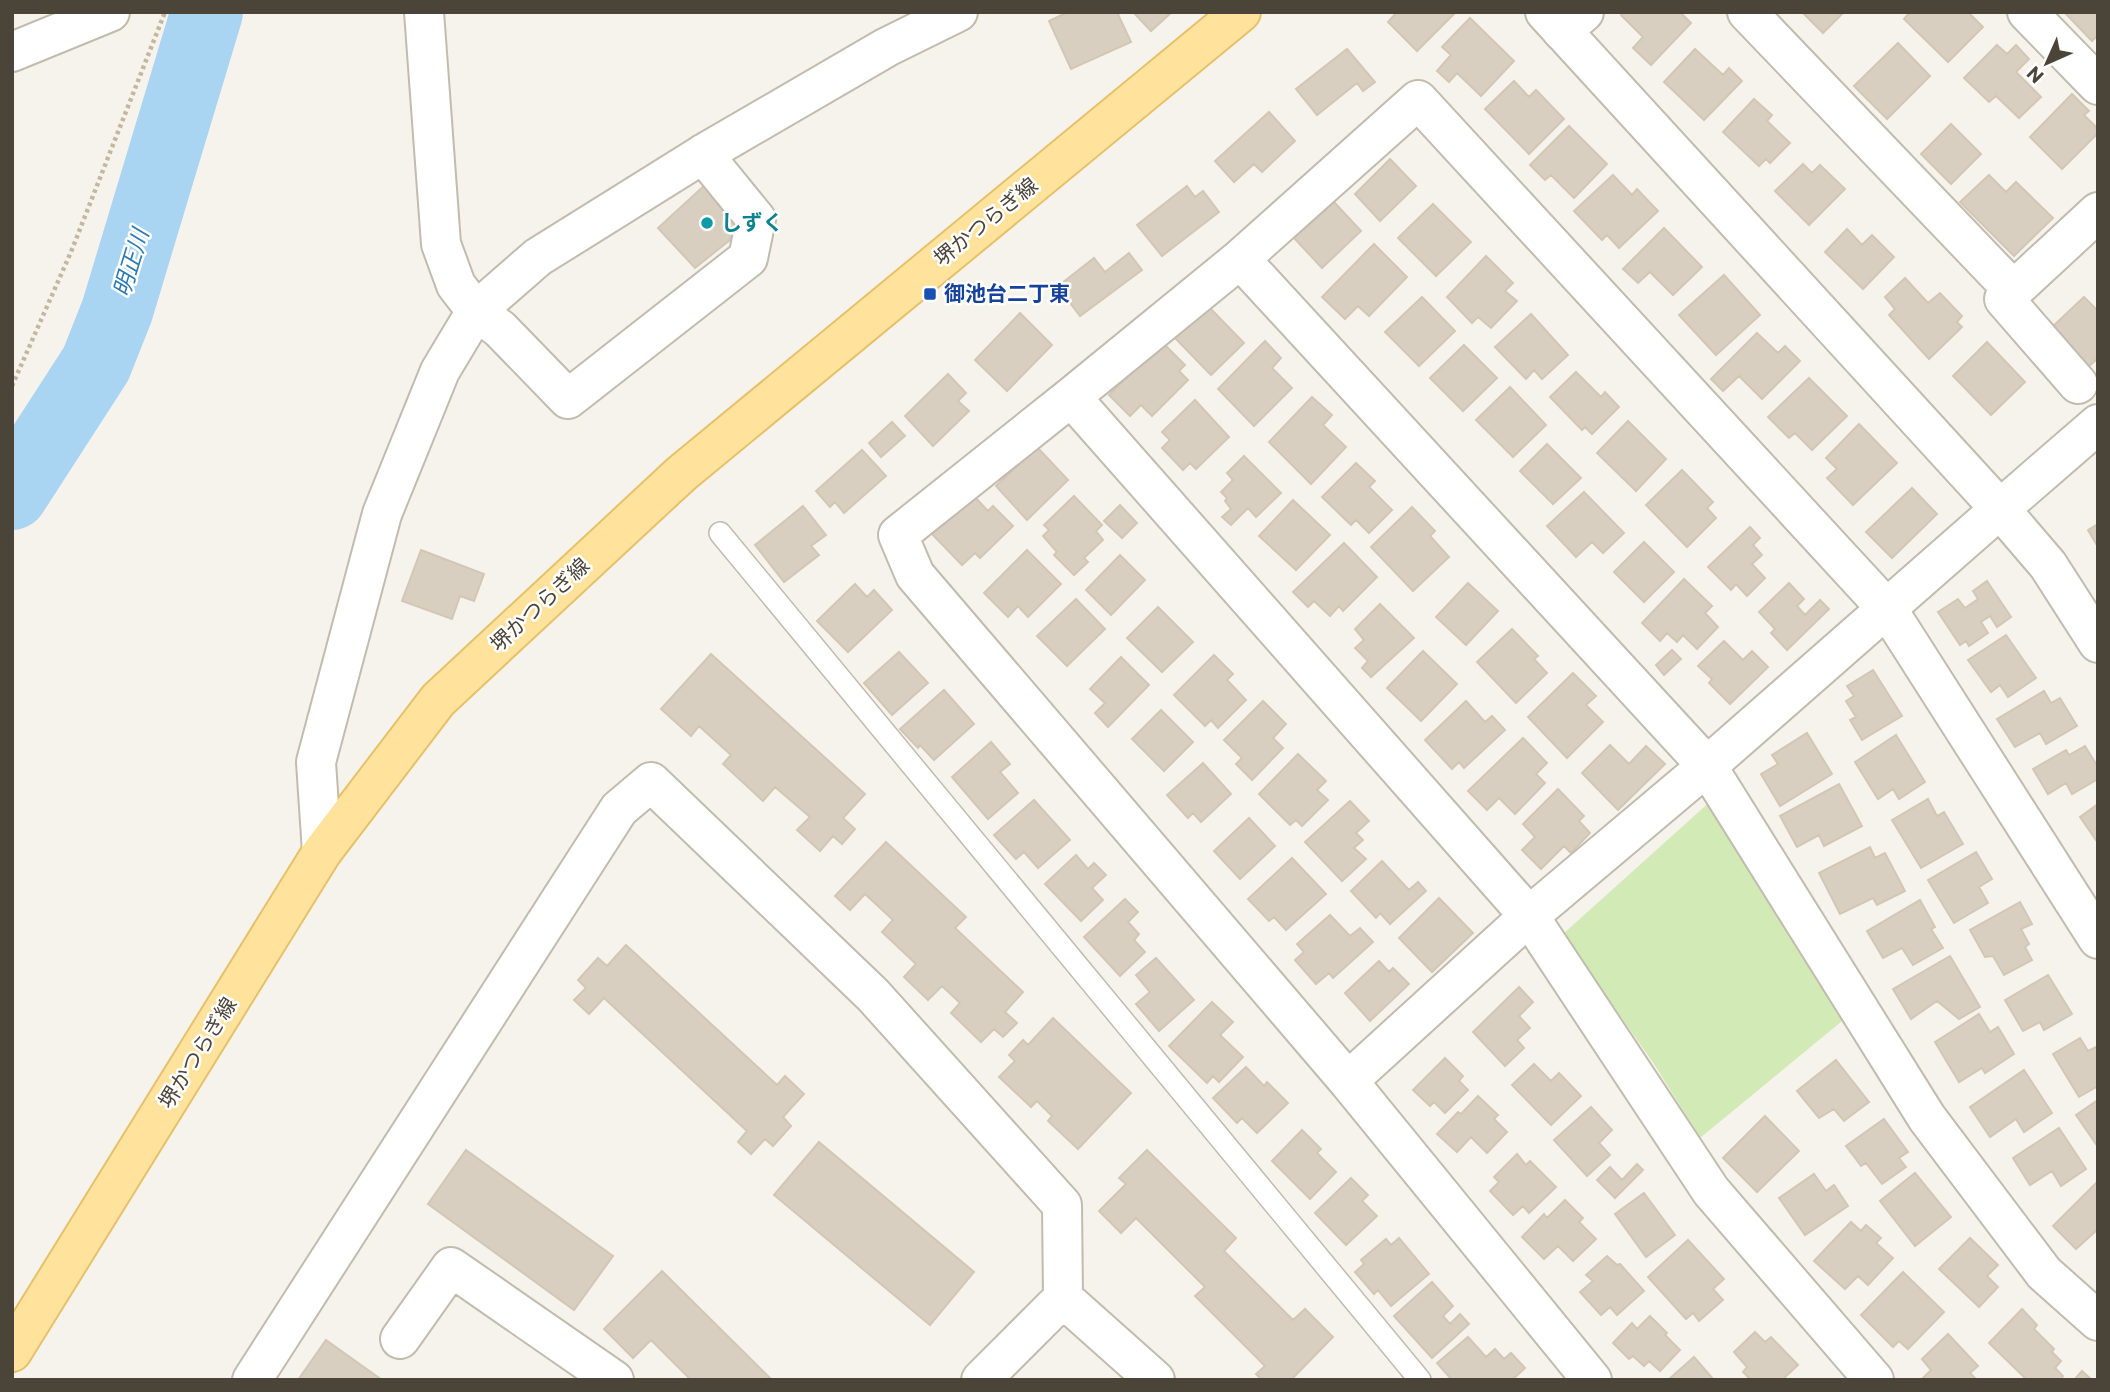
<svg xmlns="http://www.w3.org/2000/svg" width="2110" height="1392" viewBox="0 0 2110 1392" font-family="Commissioner,'Noto Sans JP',sans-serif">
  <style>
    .green { fill: #d2eab5 }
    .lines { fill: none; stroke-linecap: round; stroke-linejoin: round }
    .river { stroke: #a9d4f2; stroke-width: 72 }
    .building { fill: #d8cfc1; stroke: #d3c7b4; stroke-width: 2 }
    .service-casing { stroke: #c2bbae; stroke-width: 24 }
    .minor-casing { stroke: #c2bbae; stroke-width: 42 }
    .tertiary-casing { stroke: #c2bbae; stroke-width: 42 }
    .primary-casing { stroke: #e6c16a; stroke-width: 42 }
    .path { stroke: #c4b79f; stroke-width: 4.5; stroke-dasharray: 3.5 3.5; stroke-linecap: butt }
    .service { stroke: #fff; stroke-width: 21 }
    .minor { stroke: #fff; stroke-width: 38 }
    .tertiary { stroke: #fff; stroke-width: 38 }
    .primary { stroke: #ffe39c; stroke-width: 38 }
    .culture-dot { fill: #0f9aa8; stroke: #fff; stroke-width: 2.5 }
    .transit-dot { fill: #1a4fb4; stroke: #fff; stroke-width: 2.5 }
    .labels { text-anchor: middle; stroke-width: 5; stroke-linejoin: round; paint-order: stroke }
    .street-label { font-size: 21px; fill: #4b4439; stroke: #fff }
    .culture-label { font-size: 21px; font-weight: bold; fill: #0d838f; stroke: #fff; text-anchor: start }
    .transit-label { font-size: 21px; font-weight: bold; fill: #164399; stroke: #fff; text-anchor: start }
    .water-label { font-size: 23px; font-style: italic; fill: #2e7ab2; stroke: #fff }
  </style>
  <rect width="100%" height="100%" fill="#f6f3ec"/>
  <path class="green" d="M1713 799 1847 1017 1700 1138 1654 1064 1563 934Z"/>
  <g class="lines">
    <path class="river" d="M12 494 96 364 117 311 207 12"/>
  </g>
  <path class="building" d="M1068 12H1117L1131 42 1071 69 1049 21Z
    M1133 12H1172L1151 31Z
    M1397 12H1456L1417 51 1388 22Z
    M1623 12H1680L1691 23 1651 65 1633 48 1643 37 1621 15Z
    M1802 12H1844L1823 33Z
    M1910 12H1968L1983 27 1948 62 1904 19Z
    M2098 12V35L2092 41 2065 13Z
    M1470 18 1514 61 1481 96 1457 73 1449 82 1437 71 1451 55 1442 47Z
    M1898 43 1930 76 1887 119 1854 86Z
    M1997 45 2007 54 2016 45 2029 59 2016 72 2041 97 2019 118 1996 96 1989 102 1964 78Z
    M1347 49 1375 82 1363 91 1357 83 1317 115 1296 89Z
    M1695 49 1723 75 1729 68 1742 81 1704 120 1664 82Z
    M1514 81 1529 97 1536 90 1564 119 1529 154 1485 109Z
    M2072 94 2089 111 2084 115 2098 129V133L2062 169 2030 137Z
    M1754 99 1772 115 1767 121 1790 143 1770 163 1766 159 1759 166 1723 132Z
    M1269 112 1295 141 1262 172 1254 164 1234 182 1215 161Z
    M1951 124 1981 154 1951 184 1921 154Z
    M1569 126 1607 164 1574 198 1551 175 1545 180 1530 165Z
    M1390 159 1416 186 1380 221 1355 194Z
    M1803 164 1812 173 1820 165 1845 189 1809 225 1775 191Z
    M718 173 756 219 695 268 658 228Z
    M1613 175 1632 195 1637 189 1658 211 1619 248 1607 235 1602 240 1574 211Z
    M1989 175 2006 192 2016 182 2053 218 2014 256 1960 202Z
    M1187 186 1195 197 1203 191 1219 212 1162 256 1137 225Z
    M1334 202 1361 231 1322 268 1294 238Z
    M1433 204 1471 242 1436 276 1398 238Z
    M1664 228 1702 267 1673 295 1650 272 1638 283 1623 269Z
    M1847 229 1862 245 1872 235 1894 257 1863 289 1825 252Z
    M1374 244 1407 277 1369 316 1358 306 1345 319 1322 297Z
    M1129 253 1142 270 1080 316 1059 288 1064 285 1062 283 1094 258 1105 272Z
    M1486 256 1513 283 1505 291 1517 301 1491 328 1478 317 1472 323 1447 297Z
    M1724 275 1760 315 1716 355 1679 315Z
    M1905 278 1928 303 1940 293 1962 316 1957 322 1962 327 1929 359 1889 315 1895 309 1885 297Z
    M1422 297 1455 331 1419 366 1385 332Z
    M2084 297 2098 311V358L2087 368 2050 329Z
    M1208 306 1244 343 1211 375 1175 338Z
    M1020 313 1052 345 1007 391 975 360Z
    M1531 314 1568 355 1542 379 1534 370 1526 379 1495 347Z
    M1757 333 1778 353 1785 346 1800 361 1762 399 1739 376 1723 391 1711 379Z
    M1265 341 1281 358 1272 368 1292 388 1254 426 1218 389Z
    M1162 342 1185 365 1179 371 1188 380 1152 416 1141 405 1130 416 1109 395Z
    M1987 342 2025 382 1991 415 1953 376Z
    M1464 345 1497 378 1463 411 1430 378Z
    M1576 372 1601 397 1605 392 1619 407 1592 434 1585 427 1582 430 1550 397Z
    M948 374 966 393 958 401 969 411 933 446 905 416Z
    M1809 378 1847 416 1812 450 1795 433 1789 438 1768 417Z
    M1510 387 1546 425 1513 457 1476 420Z
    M1312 397 1332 415 1323 425 1346 447 1311 484 1269 442Z
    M1195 400 1229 437 1196 469 1190 463 1183 470 1162 448 1170 440 1162 432Z
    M1628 421 1666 459 1636 491 1597 453Z
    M892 422 905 436 881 457 869 443Z
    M1859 424 1897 463 1853 505 1827 478 1837 469 1826 458Z
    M1547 444 1581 478 1553 504 1520 471Z
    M1037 447 1068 480 1027 520 996 486Z
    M862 450 886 476 844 513 835 502 830 507 816 491Z
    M1244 456 1281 493 1256 517 1248 508 1231 525 1222 517 1231 509 1225 501 1227 498 1221 492 1233 480 1227 473Z
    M1356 463 1375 481 1369 487 1392 510 1369 533 1356 520 1351 525 1322 497Z
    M1682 470 1713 502 1707 508 1716 518 1687 547 1646 505Z
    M1912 488 1937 514 1892 558 1866 532Z
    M1584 492 1624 533 1603 553 1592 542 1576 557 1547 526Z
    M973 495 988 511 993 506 1013 526 980 558 975 553 962 565 932 534Z
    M1074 496 1102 525 1096 531 1103 540 1084 558 1088 562 1074 575 1054 555 1057 552 1043 536 1049 530 1044 525Z
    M1293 500 1330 535 1296 570 1259 536Z
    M1120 505 1137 523 1122 538 1104 521Z
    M803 506 826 535 811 546 819 555 784 582 755 545Z
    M1412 507 1435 531 1430 536 1449 557 1413 591 1371 547Z
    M2098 524V547L2088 530Z
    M1750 527 1760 538 1753 545 1762 555 1752 564 1765 578 1747 596 1736 584 1731 590 1708 567Z
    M1644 542 1674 572 1644 602 1614 572Z
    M1344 543 1377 577 1343 611 1339 606 1330 616 1314 601 1308 607 1293 592Z
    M421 550 484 574 474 601 460 596 452 619 402 601Z
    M1027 550 1061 584 1028 617 1018 606 1008 617 984 593Z
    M1120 555 1145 580 1111 615 1086 590Z
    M1684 579 1712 606 1705 613 1718 627 1697 649 1683 635 1677 642 1667 633 1660 641 1642 623Z
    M1987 581 2011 617 1997 627 1990 616 1981 622 1988 633 1969 646 1966 641 1960 645 1938 612 1958 599 1965 608 1978 599 1973 591Z
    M1468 583 1498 611 1466 645 1436 617Z
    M1789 583 1804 599 1797 606 1805 615 1820 600 1829 609 1787 650 1771 633 1775 629 1759 612Z
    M855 584 867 597 874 590 892 610 848 652 817 621Z
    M1076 599 1105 629 1067 666 1037 636Z
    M1380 604 1414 638 1371 677 1362 668 1368 661 1355 648 1364 640 1355 629Z
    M1158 607 1193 642 1162 672 1127 638Z
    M1512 629 1538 656 1534 659 1547 673 1516 703 1477 662Z
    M2006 635 2036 678 2008 697 2000 685 1991 692 1968 660Z
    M1724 641 1743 660 1752 651 1768 667 1730 704 1709 683 1712 679 1698 666Z
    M1672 650 1681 659 1664 675 1656 665Z
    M1423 651 1457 684 1421 721 1387 688Z
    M899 652 928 683 892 715 864 683Z
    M711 654 865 794 843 818 855 829 842 844 833 836 820 851 797 830 810 817 775 787 763 801 723 764 731 755 699 726 691 736 661 709Z
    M1214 655 1233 674 1227 680 1246 700 1218 728 1211 720 1205 726 1174 695Z
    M1121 657 1149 685 1108 727 1095 713 1105 703 1090 689Z
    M1873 670 1902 716 1862 740 1850 720 1856 717 1846 701 1854 696 1847 686Z
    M1573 673 1596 696 1586 705 1603 722 1567 758 1528 717Z
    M944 690 974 724 934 760 920 745 918 748 900 729Z
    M2044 691 2051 703 2060 698 2077 726 2046 744 2040 733 2015 747 1997 719Z
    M1263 701 1286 724 1273 738 1283 748 1252 780 1236 764 1242 758 1224 740Z
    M1466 701 1485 722 1492 716 1505 730 1464 768 1459 762 1452 769 1425 740Z
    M1161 710 1193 742 1164 771 1132 739Z
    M1807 733 1832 774 1780 806 1761 774 1778 764 1772 755Z
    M1896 735 1925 782 1899 799 1893 789 1878 799 1855 762Z
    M1523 738 1547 763 1536 774 1545 783 1515 814 1499 798 1487 810 1468 791Z
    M991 742 1010 764 1000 772 1018 793 988 819 952 777Z
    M1610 745 1629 764 1646 746 1665 764 1618 810 1582 773Z
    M2085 746 2098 767V779L2072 794 2066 783 2048 794 2033 769 2066 750 2069 755Z
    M1298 754 1326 781 1317 790 1328 800 1302 826 1296 820 1290 825 1259 794Z
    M1203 763 1231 794 1201 822 1193 813 1188 818 1167 795Z
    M1839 784 1862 826 1824 846 1819 835 1797 847 1780 816Z
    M1558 789 1584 816 1579 821 1590 833 1571 853 1564 846 1541 869 1522 850 1535 837 1523 824Z
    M1928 799 1937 816 1944 812 1963 844 1921 868 1892 820Z
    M1034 800 1070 840 1038 868 1024 852 1016 859 994 835Z
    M1350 801 1369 821 1356 833 1363 840 1354 848 1366 859 1342 881 1305 842Z
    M2098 804V843L2080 817Z
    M1249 818 1275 846 1240 879 1214 851Z
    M886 842 966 917 955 928 1023 992 1005 1012 1017 1023 1003 1037 994 1029 981 1042 951 1013 960 1003 942 986 928 1000 904 977 916 964 882 932 893 920 865 894 850 910 835 896Z
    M1870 847 1875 858 1885 853 1905 891 1877 905 1873 898 1840 914 1819 873Z
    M1976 852 1992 879 1979 887 1988 903 1954 923 1928 880Z
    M1076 855 1088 869 1094 863 1106 875 1092 888 1103 900 1081 921 1045 884Z
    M1292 858 1326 894 1286 930 1274 917 1269 921 1248 899Z
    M1382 861 1409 890 1418 882 1426 891 1390 924 1380 913 1376 918 1351 891Z
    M1439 898 1473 933 1432 972 1399 938Z
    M1125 899 1138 912 1128 922 1139 934 1134 940 1145 952 1120 976 1084 937Z
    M1920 900 1935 927 1931 929 1943 948 1913 965 1902 948 1883 958 1867 931Z
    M2020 902 2032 924 2021 929 2029 944 2025 947 2032 960 2004 975 1993 956 1985 957 1970 930Z
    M1330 915 1350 936 1360 928 1373 942 1333 978 1329 973 1316 984 1295 960 1304 952 1297 944Z
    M626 945 777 1085 785 1076 804 1094 783 1117 791 1126 773 1146 765 1139 751 1154 738 1142 747 1131 604 998 589 1014 574 1000 586 988 578 980 598 958 607 966Z
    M1950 956 1980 1007 1959 1019 1937 1001 1911 1019 1893 989Z
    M1156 958 1194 1000 1159 1031 1136 1004 1150 992 1136 975Z
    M1379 961 1389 972 1393 968 1409 984 1370 1021 1345 993Z
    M2048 975 2072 1014 2044 1030 2040 1022 2023 1031 2005 1000Z
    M1519 987 1533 1002 1519 1016 1530 1028 1517 1040 1524 1048 1505 1066 1473 1032Z
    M1212 1002 1233 1022 1220 1035 1243 1057 1219 1082 1213 1076 1207 1083 1169 1046Z
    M1979 1014 1990 1032 1998 1027 2014 1054 1985 1073 1982 1068 1959 1082 1935 1042Z
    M1053 1018 1131 1093 1078 1149 1048 1121 1052 1116 1037 1101 1031 1107 999 1077 1015 1061 1009 1055 1023 1040 1028 1045Z
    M2080 1038 2088 1051 2098 1046V1086L2079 1097 2053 1054Z
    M1445 1058 1463 1076 1459 1081 1468 1090 1445 1113 1434 1102 1430 1106 1413 1090Z
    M1836 1060 1869 1102 1844 1121 1834 1109 1819 1118 1797 1091Z
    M1534 1064 1551 1081 1559 1073 1581 1096 1551 1125 1512 1085Z
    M1246 1067 1264 1086 1267 1082 1288 1103 1257 1133 1242 1118 1237 1123 1213 1098Z
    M2024 1070 2052 1113 2024 1132 2016 1119 1990 1137 1970 1107Z
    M1478 1096 1498 1115 1494 1119 1507 1132 1487 1153 1471 1137 1457 1152 1437 1134 1458 1112 1461 1114Z
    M2098 1100V1147L2076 1115Z
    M1591 1107 1612 1130 1599 1143 1610 1155 1587 1176 1554 1140Z
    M1765 1116 1799 1151 1757 1192 1723 1158Z
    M1884 1119 1908 1152 1899 1158 1906 1167 1882 1184 1866 1163 1861 1166 1846 1146Z
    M2059 1128 2086 1169 2061 1186 2052 1171 2030 1185 2013 1158Z
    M1302 1130 1321 1149 1317 1153 1336 1172 1310 1199 1272 1161Z
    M819 1142 974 1272 930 1325 774 1195Z
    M466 1150 613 1256 574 1310 428 1204Z
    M1147 1150 1236 1238 1224 1251 1293 1320 1305 1309 1333 1337 1291 1380H1262L1256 1374 1265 1366 1195 1296 1205 1287 1136 1218 1121 1233 1099 1211 1126 1184 1119 1178Z
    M1517 1154 1526 1165 1530 1161 1556 1187 1529 1213 1523 1206 1513 1215 1490 1191 1499 1182 1494 1177Z
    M1637 1164 1643 1170 1615 1198 1597 1180 1610 1167 1622 1180Z
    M1915 1173 1951 1217 1915 1246 1880 1201Z
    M1814 1174 1826 1191 1834 1185 1848 1206 1805 1235 1779 1198Z
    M1351 1178 1368 1195 1362 1201 1377 1216 1346 1245 1315 1213Z
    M2097 1182 2098 1229 2076 1249 2053 1226Z
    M1644 1193 1675 1235 1646 1257 1615 1214Z
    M1565 1200 1583 1218 1579 1222 1596 1239 1573 1261 1558 1246 1544 1259 1522 1237 1544 1214 1547 1218Z
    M1851 1222 1861 1231 1866 1225 1881 1238 1876 1243 1893 1258 1868 1285 1858 1276 1845 1289 1814 1261Z
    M1399 1238 1429 1274 1391 1306 1378 1290 1374 1294 1355 1272 1364 1264 1361 1260 1386 1239 1391 1245Z
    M1970 1238 1998 1265 1987 1276 1998 1287 1979 1307 1939 1269Z
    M1688 1240 1724 1279 1713 1289 1723 1300 1699 1321 1693 1313 1686 1319 1648 1277Z
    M1607 1256 1617 1265 1620 1264 1644 1291 1617 1315 1610 1307 1601 1315 1580 1292 1593 1281 1586 1275Z
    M662 1271 772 1380H691L651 1340 633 1358 604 1329Z
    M1903 1272 1944 1312 1908 1349 1899 1341 1893 1347 1861 1315Z
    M1432 1282 1453 1306 1443 1316 1450 1324 1460 1314 1469 1324 1432 1358 1394 1316Z
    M2022 1309 2037 1325 2034 1329 2054 1349 2052 1352 2061 1361 2055 1368 2063 1376 2060 1380H2027L1989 1343Z
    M1650 1316 1667 1333 1665 1335 1680 1350 1660 1371 1649 1361 1644 1366 1633 1356 1629 1359 1613 1343 1632 1323 1637 1329Z
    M1755 1332 1765 1342 1771 1337 1798 1365 1782 1380H1751L1743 1372 1747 1367 1734 1352Z
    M1948 1334 1978 1366 1970 1373 1977 1380H1921L1931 1370 1922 1359Z
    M1468 1337 1486 1357 1495 1349 1504 1359 1511 1353 1525 1368 1512 1380H1452L1437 1363Z
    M326 1340 382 1380H298Z
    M1694 1357 1714 1380H1668Z
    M2082 1371 2092 1380H2074Z"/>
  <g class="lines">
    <g class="service-casing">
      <path id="service" d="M720 533 1420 1380"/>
    </g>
    <g class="minor-casing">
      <path id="minor" d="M1747 12 2013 290
        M2027 12 2098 85
        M1562 31 1584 12
        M12 52 110 12
        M1240 259 1707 766 1927 1118 2044 1273 2098 1321
        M2078 384 2004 299 2098 212
        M1071 397 1529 916 1711 1191 1874 1380
        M322 852 316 762 382 514 440 371 476 311 500 329 568 399 748 258 756 219 703 154
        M1348 1081 1529 916 1707 766 2000 509
        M1063 1298 1155 1380
        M400 1339 451 1267 614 1380
        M252 1380 619 809 651 782 873 995 1062 1205 1063 1298 981 1380
        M1592 1380 1348 1081 915 575 898 535 1071 397 1240 259 1418 100 1888 610 2098 939"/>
    </g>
    <g class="tertiary-casing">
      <path id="tertiary" d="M424 12 441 244 456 285 476 311 538 257 703 154 887 47 958 12
        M1545 12 2000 509 2048 565 2098 643
        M2000 509 2098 424"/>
    </g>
    <g class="primary-casing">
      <path id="primary" d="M12 1352 322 852 438 700 681 474 1241 12"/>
    </g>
    <path class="path" d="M12 386 71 252 165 12"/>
    <use href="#service" class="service"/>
    <use href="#minor" class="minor"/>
    <use href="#tertiary" class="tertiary"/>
    <use href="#primary" class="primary"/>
  </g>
  <circle class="culture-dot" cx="707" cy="223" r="7"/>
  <rect class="transit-dot" x="923" y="287" width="14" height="14" rx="3.5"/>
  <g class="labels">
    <g class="street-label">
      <text transform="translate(986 222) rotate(-39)" y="7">堺かつらぎ線</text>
      <text transform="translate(540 605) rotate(-43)" y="7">堺かつらぎ線</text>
      <text transform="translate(198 1053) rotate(-58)" y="7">堺かつらぎ線</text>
    </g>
    <g class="culture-label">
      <text x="721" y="230">しずく</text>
    </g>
    <g class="transit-label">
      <text x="944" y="301">御池台二丁東</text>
    </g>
    <g class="water-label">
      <text transform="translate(131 263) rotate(-73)" y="8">明正川</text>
    </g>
  </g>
  <rect width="2110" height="1392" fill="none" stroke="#4b4439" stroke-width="28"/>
  <g transform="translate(2047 63) rotate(225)" stroke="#ffffff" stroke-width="5" paint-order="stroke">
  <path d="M0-5L12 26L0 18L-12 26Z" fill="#4b4439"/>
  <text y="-10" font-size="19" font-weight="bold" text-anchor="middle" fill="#4b4439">N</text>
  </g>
</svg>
